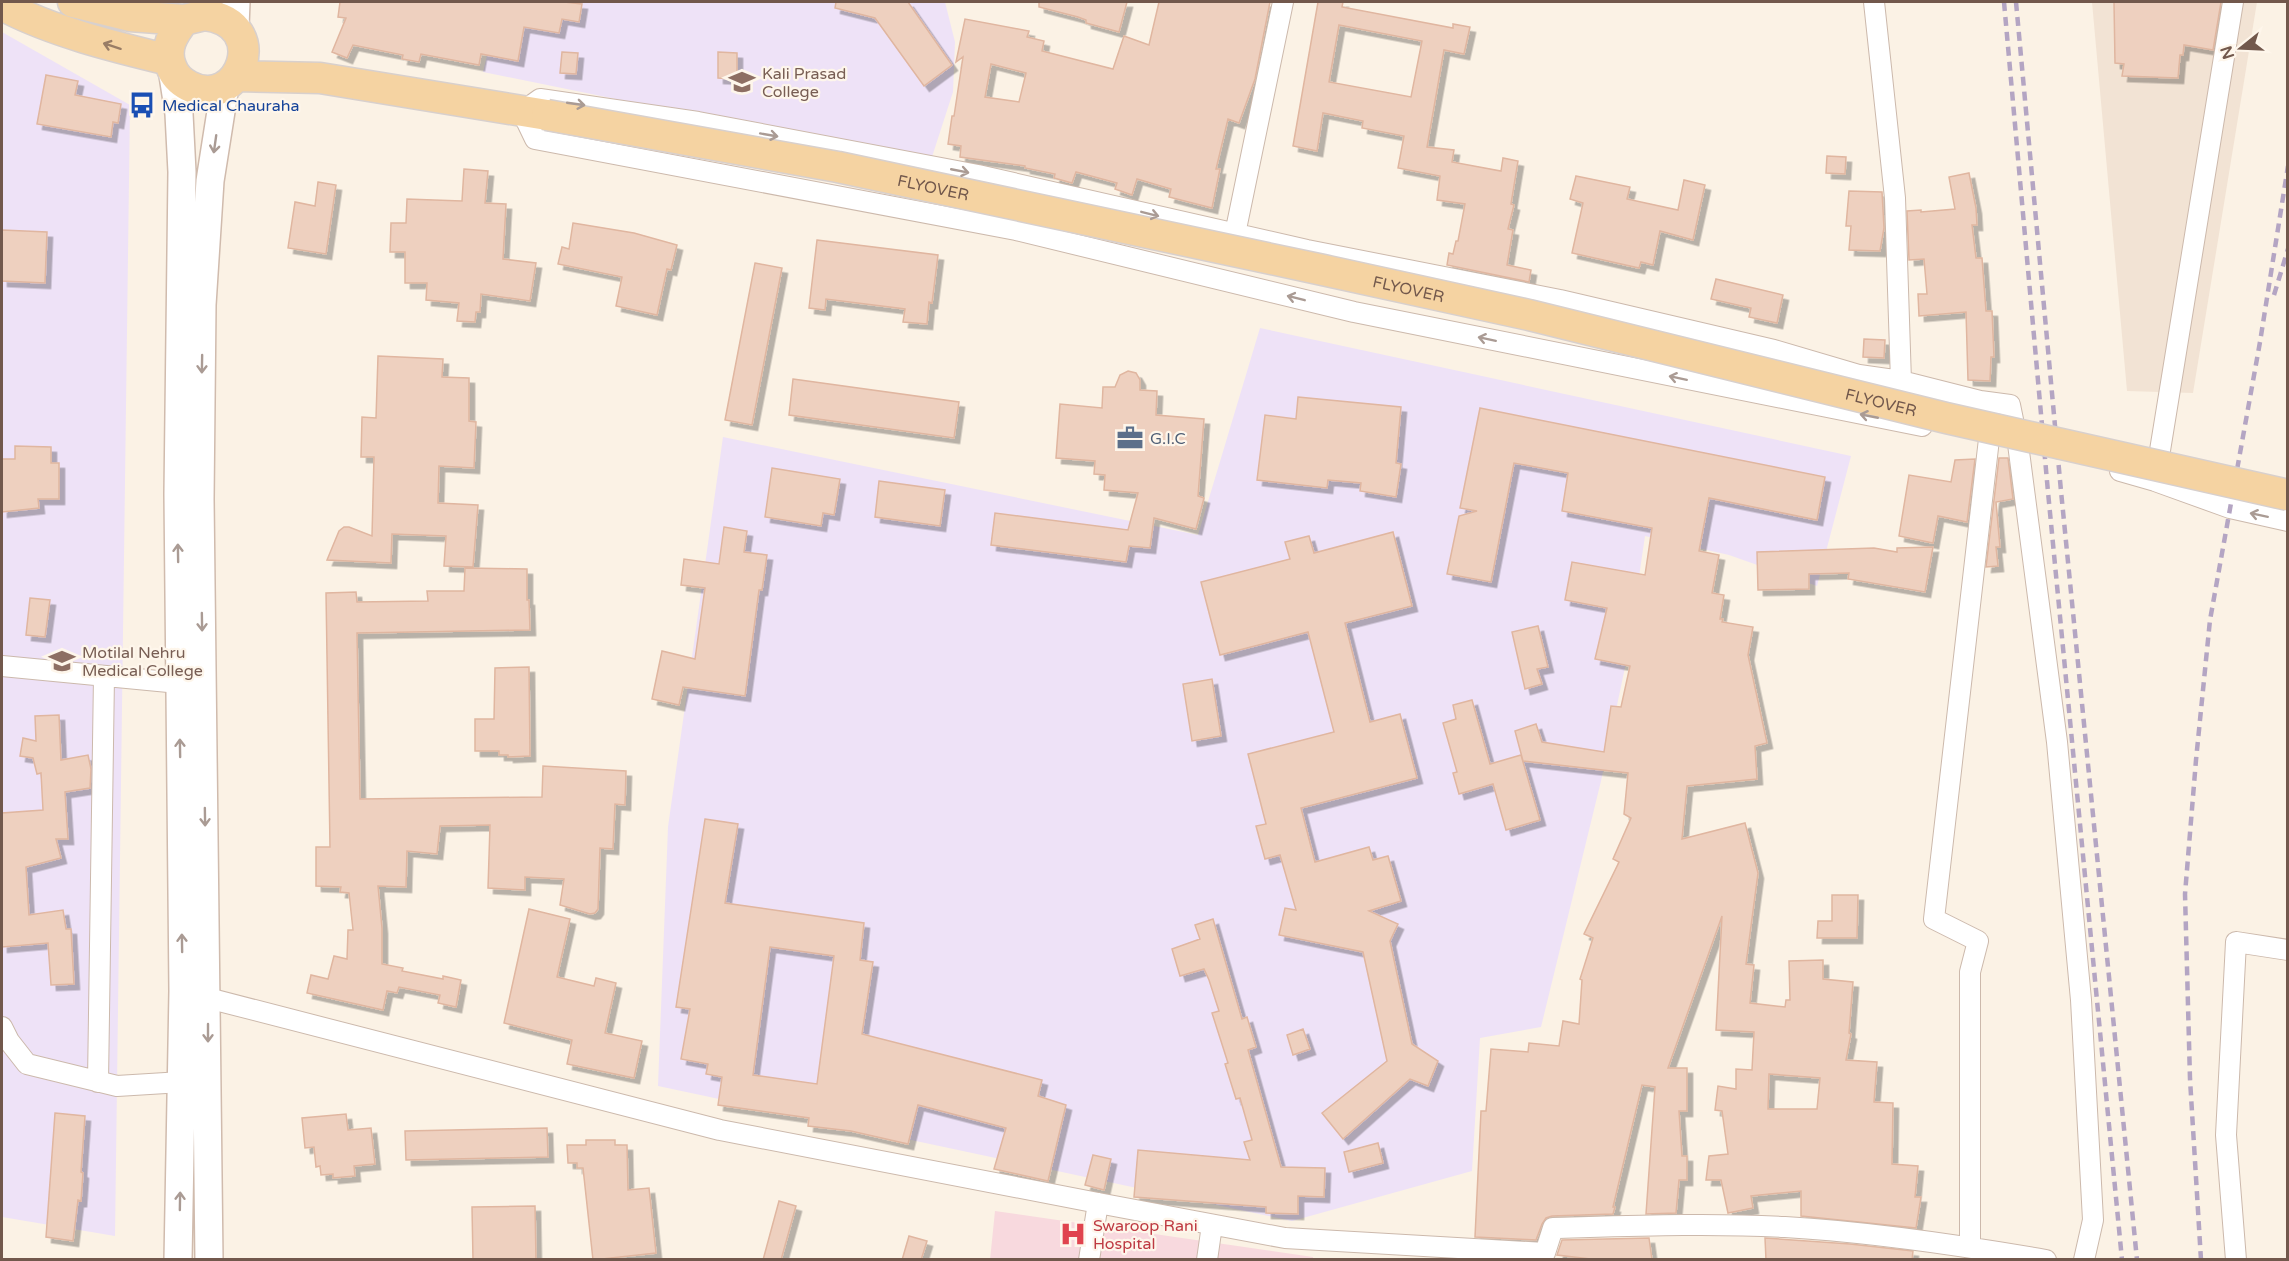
<svg xmlns="http://www.w3.org/2000/svg" width="2289" height="1261" viewBox="0 0 2289 1261" font-family="'Varela Round',sans-serif">
  <style>
    .residential { fill: #f2e3d4 }
    .education { fill: #eee2f7 }
    .medical { fill: #f8d9de }
    .building { fill: #eed0bf; stroke: #e0b6a0; stroke-width: 1.5; fill-rule: evenodd; filter: url(#shadow) }
    .lines { fill: none; stroke-linecap: round; stroke-linejoin: round }
    .street-casing { stroke: #ccb9ac; stroke-width: 22 }
    .secondary-casing { stroke: #d0bbad; stroke-width: 30 }
    .primary-casing { stroke: #d8d0cd; stroke-width: 33 }
    .street { stroke: #fff; stroke-width: 20 }
    .secondary { stroke: #fff; stroke-width: 27 }
    .primary { stroke: #f5d3a2; stroke-width: 30 }
    .rail { stroke: #b4a5c3; stroke-width: 4.5; stroke-dasharray: 9 6; stroke-linecap: butt }
    .primary-bridge-casing { stroke: #d8d0cd; stroke-width: 33; stroke-linecap: butt }
    .primary-bridge { stroke: #f5d3a2; stroke-width: 30 }
    .oneway { stroke: #997d66 }
    .oneway2 { stroke: #aa9b94 }
    .labels { text-anchor: middle; stroke-width: 4.5; stroke-linejoin: round; paint-order: stroke }
    .education-label { font-size: 16px; fill: #785e54; stroke: #fef6eb; text-anchor: start }
    .transit-label { font-size: 16px; fill: #164399; stroke: #fef6eb; text-anchor: start }
    .street-label { font-size: 16px; fill: #72584c; stroke: #fef6eb }
    .service-label { font-size: 16px; fill: #4e5e75; stroke: #fef6eb; text-anchor: start }
    .health-label { font-size: 16px; fill: #be3a42; stroke: #fef6eb; text-anchor: start }
  </style>
  <defs>
    <filter id="shadow"><feDropShadow dx="5.5" dy="5.5" stdDeviation="0" flood-color="#0004"/></filter>
  </defs>
  <rect width="100%" height="100%" fill="#fbf2e5"/>
  <path class="residential" d="M2092 2H2257L2193 393 2127 391Z"/>
  <path class="education" d="M500 2H945L955 42 953 92 930 163 483 72Z
    M2 32 130 105 115 1236 2 1217Z
    M1260 328 1851 456 1817 586 1729 555 1645 536 1627 658 1601 781 1541 1027 1480 1038 1472 1171 1292 1221 658 1086 668 827 723 437 1198 535Z"/>
  <path class="medical" d="M995 1211 1313 1257V1260H990Z"/>
  <path class="building" d="M340 2H564L582 4 579 22 562 19 559 33 524 27 518 61 481 54 479 65 421 54 419 62 402 59 403 55 353 45 347 58 332 52 346 18 338 17Z
    M836 2H908L952 65 924 86 875 18 835 8Z
    M1039 2H1127L1119 32 1086 23V20L1078 17 1039 7Z
    M1159 2H1270L1255 79 1239 123 1228 119 1216 169H1220L1212 208 1169 197 1171 189 1137 179 1132 195 1115 189 1117 183 1076 172 1072 183 1054 178 1055 174 1025 168V166L960 157 961 146 948 144 952 116H954L963 57 956 62 965 19 1029 31 1027 37 1044 41 1042 51 1113 69 1124 36 1149 45ZM991 64 1026 73 1019 102 985 97Z
    M1318 2H1343L1342 7 1453 28V24L1470 27 1464 54 1444 50 1427 147 1454 150 1452 162 1501 171 1503 158 1518 161 1511 204 1514 205 1508 229 1513 230 1507 265 1531 270 1529 282 1447 265 1449 253 1453 254 1456 241H1458L1465 204 1437 200 1440 176 1398 168 1404 136 1362 128 1363 121 1323 113 1317 151 1293 146ZM1339 25 1422 41 1411 97 1329 82Z
    M2114 2H2221L2213 50 2184 45 2183 55H2180L2178 78 2122 76 2124 64 2115 63Z
    M562 52 578 53 576 74 560 73Z
    M718 52 737 53V79L718 78Z
    M46 75 78 81 75 95 121 104 118 123 113 122 111 137 37 124Z
    M1827 156 1846 157 1845 174 1826 173Z
    M464 169 488 171 485 203 506 204 503 259 536 263 530 301 481 294 480 312H476L475 322 457 321 459 303 426 300 427 283H405V252H390L391 223H406L407 199 462 201Z
    M1969 173 1976 208 1977 225H1972L1976 258H1982L1986 311H1992L1994 357H1991L1990 381 1968 380 1966 312 1919 316 1918 294H1927L1924 259 1909 260 1907 211 1921 210V212L1955 209 1949 177Z
    M1576 176 1630 187 1627 199 1678 210 1684 180 1705 185 1693 240 1660 231 1653 265 1641 262 1639 268 1572 253 1583 203 1570 199Z
    M318 182 336 185 326 254 288 248 295 202 315 206Z
    M1849 191 1882 192 1884 228 1880 251 1849 250 1851 226H1846Z
    M573 223 634 233 677 245 671 270 667 269 657 315 616 306 622 277 558 264 562 247 569 249Z
    M2 230 47 232 45 283 2 281Z
    M817 240 938 255 932 303 929 302 927 324 903 322 905 309 826 299 825 310 809 308Z
    M755 263 782 268 752 425 725 420Z
    M1716 279 1783 295 1777 323 1749 317 1751 308 1711 299Z
    M1864 339 1885 340 1884 358 1863 357Z
    M378 356 443 359 442 377 469 378V421L476 422 474 468 439 466 438 503 478 505 473 567 444 566 446 536 392 534 391 563 327 560 339 531 344 527H349L372 536 374 457H361L362 417 376 418Z
    M1128 371 1136 373 1140 380V390L1157 391 1156 415 1204 419 1198 496 1204 498 1196 529 1154 518 1150 548 1129 546 1126 562 991 545 995 513 1128 530 1138 493 1104 490 1105 475 1094 474 1095 461 1056 458 1060 404 1102 408 1103 387H1115L1120 375Z
    M793 379 959 402 954 438 789 415Z
    M1298 397 1401 407 1396 463 1401 464 1396 497 1360 491 1361 483 1328 480 1327 488 1257 480 1265 415 1296 419Z
    M1480 408 1825 477 1817 520 1709 498 1699 551 1719 555 1712 593 1724 595 1720 619H1723L1722 622 1753 627 1748 655 1767 743 1755 746 1757 779 1687 786 1682 839 1745 823 1758 873 1746 964 1754 965 1750 1003 1785 1007 1786 1000H1790L1789 961 1823 960V979L1853 982 1849 1033 1851 1034 1846 1060 1877 1062 1874 1102 1893 1103 1892 1164 1918 1166 1915 1197H1921L1916 1228 1801 1216V1191L1751 1196 1753 1208 1728 1213 1721 1180H1706L1709 1156 1728 1154 1722 1111 1715 1110 1718 1086 1736 1089V1069L1752 1070 1754 1032 1716 1030 1722 916 1668 1068H1687V1111H1679L1682 1156H1687V1180H1679L1676 1213 1646 1214 1655 1087 1642 1085 1613 1207H1615L1613 1214 1552 1216 1546 1218 1542 1224 1536 1240 1475 1237 1481 1111H1486L1491 1049 1528 1052 1529 1043 1559 1046 1563 1021 1579 1024 1582 980 1580 979 1593 938 1584 934 1619 862 1613 859 1631 818 1624 814 1628 773 1523 761 1515 731 1536 724 1542 742 1604 752 1611 706 1621 707 1630 666 1595 659 1607 608 1565 600 1572 562 1645 575 1652 528 1562 511 1568 473 1514 463 1491 582 1447 574 1459 516 1477 511 1460 508ZM1769 1074 1820 1078 1817 1109H1768Z
    M15 446 51 447V463H59V499H38L39 508 2 512V459H15Z
    M1999 458H2008L2013 499 1996 502 2000 547H1996L1998 566 1986 567Z
    M1975 459 1967 522 1938 516 1933 543 1899 536 1909 475 1951 482 1955 460Z
    M772 468 840 479 834 515 823 513 821 526 765 517Z
    M879 481 945 490 940 526 875 517Z
    M724 527 747 531 744 552 767 555 762 590H759L745 696 683 687 679 705 652 699 662 651 695 659 705 588 681 585 684 559 719 564Z
    M1393 532 1412 606 1345 623 1370 722 1400 714 1417 778 1301 808 1315 862 1369 847 1373 860 1388 856 1401 901 1369 911 1398 924 1390 941 1412 1044 1438 1061 1428 1086 1410 1079 1343 1139 1322 1113 1387 1061 1363 952 1279 935 1285 908 1296 910 1280 855 1265 859 1256 826 1266 824 1248 754 1334 732 1308 632 1220 655 1201 582 1290 559 1285 542 1309 536 1314 553Z
    M1933 547 1925 592 1848 579 1849 573 1809 574V589L1758 590 1757 552 1874 548 1897 552V548Z
    M465 568 527 569V600H529L530 630 357 633 360 799 542 797 543 766 626 771 625 805 615 804 613 849 600 848 598 909 595 913 590 914 560 905 564 879 525 877V890L488 888 490 825 440 826 437 854 407 851 406 887 378 886 382 928V964L403 968 402 971 443 979V976L461 980 456 1007 438 1003 440 995 399 987 397 993 387 991 383 1010 307 993 311 975 328 979 334 956 347 959 348 930H353L349 893 340 892 341 887 316 886V847H330L326 593 356 592 357 602 428 601 427 591H464Z
    M30 598 50 600 45 637 26 635Z
    M1538 626 1548 667 1537 669 1542 684 1525 689 1512 632Z
    M529 667 530 756 508 757V755H499V751H475V719H494L495 668Z
    M1212 679 1221 736 1192 741 1183 684Z
    M1472 700 1490 764 1521 755 1540 820 1506 830 1493 784 1459 794 1453 773 1457 772 1443 723 1456 719 1453 705Z
    M59 715 61 760 88 755 91 769 90 788 65 792 68 839H56L61 858 26 867 29 915 63 910 66 929H71L74 984 51 985 48 943 2 947V813L43 810 41 773 37 774 33 758 20 756 23 738 36 741 35 716Z
    M705 819 738 824 725 903 864 923 860 960 873 962 862 1034 1042 1080 1038 1096 1066 1105 1048 1181 994 1169 1006 1128 918 1105 908 1144 851 1131 808 1126 809 1118 718 1105 722 1077 706 1074 708 1064 681 1059 690 1009 676 1007ZM770 947 834 956 817 1084 753 1075Z
    M1832 895H1858L1857 938H1817L1818 921H1832Z
    M529 909 570 919 557 977 594 986 596 978 616 983 605 1033 642 1041 634 1078 567 1064 572 1040 504 1023Z
    M1213 919 1242 1019 1247 1017 1256 1047 1248 1050 1281 1167 1325 1168 1324 1197 1298 1196V1214L1266 1213V1207L1134 1197 1138 1150 1250 1160 1244 1142 1252 1140 1240 1098 1236 1099 1225 1064 1228 1063 1212 1013 1219 1011 1209 980 1204 969 1180 976 1172 949 1200 939 1195 925Z
    M1303 1029 1310 1049 1293 1055 1287 1035Z
    M55 1113 85 1116 81 1172 83 1173 81 1201 78 1200 73 1241 46 1237Z
    M346 1114 348 1130 371 1128 375 1164 354 1166 355 1176 333 1178V1174L321 1175 320 1166 316 1167 314 1147 305 1148 302 1118Z
    M547 1128 548 1157 406 1160 405 1131Z
    M586 1140H615V1145H627L628 1190 649 1188 656 1253 593 1260 583 1168H577V1163H568L567 1145H586Z
    M1378 1143 1383 1163 1349 1172 1344 1152Z
    M1093 1155 1111 1159 1104 1190 1085 1185Z
    M779 1201 796 1206 781 1260H763Z
    M535 1206 536 1260H473L472 1207Z
    M909 1236 927 1241 921 1260H902Z
    M1649 1238 1652 1260H1599L1557 1255 1562 1240Z
    M1765 1238 1850 1244 1913 1251 1912 1260H1766Z"/>
  <g class="lines">
    <g class="street-casing">
      <path id="street" d="M1874 2 1895 198 1901 381
        M1235 234 1283 2
        M1922 426 1354 312 1016 230 535 139 522 112 540 99 698 122 978 175 1307 250 1560 300 1774 350 1859 375 1901 381 1980 401 2010 405 2018 444 2057 742 2081 1000 2093 1220 2084 1260
        M2120 471 2155 481 2230 508 2288 521
        M2156 475 2233 2
        M2 666 179 683
        M196 995 720 1130 1098 1203 1285 1238 1545 1253 1553 1228C1630 1226 1708 1223 1785 1227 1873 1232 1959 1245 2046 1260
        M2 1027 9 1041 27 1064 117 1086 182 1082
        M98 1082 104 676
        M1970 1247V972L1978 941 1934 919 1989 439
        M1089 1260 1098 1203
        M1207 1260 1212 1225
        M2236 1260 2226 1135 2236 942 2288 950"/>
    </g>
    <g class="secondary-casing">
      <path id="secondary" d="M235 27 236 2
        M172 69 179 114 182 172 178 494 183 991 178 1260
        M209 1260 200 499 202 305 210 181 225 86"/>
    </g>
    <g class="primary-casing">
      <path id="primary" d="M73 2 130 16 184 20
        M2 5C50 31 115 47 169 60
        M205 15C273 23 240 113 189 86 181 82 174 75 171 66 164 48 173 34 184 20Z
        M237 76 320 78 547 115"/>
    </g>
    <use href="#street" class="street"/>
    <use href="#secondary" class="secondary"/>
    <use href="#primary" class="primary"/>
    <path class="rail" d="M2004 2 2048 492 2122 1260
      M2016 2 2061 491 2137 1260
      M2274 295 2288 249
      M2201 1260 2190 1079 2185 894 2196 760 2210 620 2260 342 2288 166"/>
    <g class="primary-bridge-casing">
      <g id="primary-bridge">
        <path id="s1" d="M547 115 838 167 1323 270 1529 315 1946 418 2288 495"/>
      </g>
    </g>
    <use href="#primary-bridge" class="primary-bridge"/>
  </g>
  <defs><path id="oneway-shaft" d="M-6 0H5M1.5-3L5.5 0L1.5 3" fill="none" stroke-width="1.6" stroke-linecap="round" stroke-linejoin="round" transform="scale(1.5)"/></defs>
  <use class="oneway" href="#oneway-shaft" transform="translate(112 46) rotate(-162)"/>
  <g class="oneway2">
    <use href="#oneway-shaft" transform="translate(576 104) rotate(8)"/>
    <use href="#oneway-shaft" transform="translate(769 135) rotate(10)"/>
    <use href="#oneway-shaft" transform="translate(215 144) rotate(98)"/>
    <use href="#oneway-shaft" transform="translate(960 171) rotate(11)"/>
    <use href="#oneway-shaft" transform="translate(1150 214) rotate(14)"/>
    <use href="#oneway-shaft" transform="translate(1296 298) rotate(-166)"/>
    <use href="#oneway-shaft" transform="translate(1487 339) rotate(-168)"/>
    <use href="#oneway-shaft" transform="translate(202 364) rotate(91)"/>
    <use href="#oneway-shaft" transform="translate(1678 378) rotate(-168)"/>
    <use href="#oneway-shaft" transform="translate(1869 416) rotate(-169)"/>
    <use href="#oneway-shaft" transform="translate(2259 515) rotate(-168)"/>
    <use href="#oneway-shaft" transform="translate(178 553) rotate(-91)"/>
    <use href="#oneway-shaft" transform="translate(202 622) rotate(89)"/>
    <use href="#oneway-shaft" transform="translate(180 748) rotate(-91)"/>
    <use href="#oneway-shaft" transform="translate(205 817) rotate(89)"/>
    <use href="#oneway-shaft" transform="translate(182 943) rotate(-91)"/>
    <use href="#oneway-shaft" transform="translate(208 1033) rotate(90)"/>
    <use href="#oneway-shaft" transform="translate(180 1201) rotate(-89)"/>
  </g>
  <defs>
    <g id="university-bare" transform="scale(2.07)"><path d="M0-5L7-2L0 1L-7-2ZM-4 1L0 2.5L4 1V4Q0 6-4 4Z" fill="#8d6e63" stroke="#fef6eb" stroke-width="2.5" paint-order="stroke"/></g>
    <g id="bus-bare" transform="scale(2.07)"><path d="M-5-6H5V4H4V6H2V4H-2V6H-4V4H-5ZM-3.5-4V0h7V-4ZM-3.5 1.2v1.5H-2V1.2ZM2 1.2v1.5H3.5V1.2Z" fill="#1a4fb4" stroke="#fef6eb" stroke-width="2.5" paint-order="stroke"/></g>
    <g id="office-bare" transform="scale(2.07)"><path d="M-6-3h4V-5.5h4V-3h4V5H-6ZM-1-4.5V-3h2v-1.5ZM-6 0V1H6V0Z" fill="#5c6f8a" stroke="#fef6eb" stroke-width="2.5" paint-order="stroke"/></g>
    <g id="hospital-bare" transform="scale(2.07)"><path d="M-5-5h3v3.5h4V-5h3V5h-3V1.5h-4V5h-3Z" fill="#e0444e" stroke="#fef6eb" stroke-width="2.5" paint-order="stroke"/></g>
  </defs>
  <g fill-rule="evenodd">
    <use href="#university-bare" x="742" y="82"/>
    <use href="#bus-bare" x="142" y="105"/>
    <use href="#office-bare" x="1130" y="438"/>
    <use href="#university-bare" x="62" y="661"/>
    <use href="#hospital-bare" x="1073" y="1234"/>
  </g>
  <g class="labels">
    <g class="education-label">
      <text x="762" y="79">Kali Prasad<tspan x="762" dy="18">College</tspan></text>
      <text x="82" y="658">Motilal Nehru<tspan x="82" dy="18">Medical College</tspan></text>
    </g>
    <g class="transit-label">
      <text x="162" y="111">Medical Chauraha</text>
    </g>
    <g class="street-label">
      <text dy="6" stroke="none"><textPath href="#s1" startOffset="393">FLYOVER</textPath></text>
      <text dy="6" stroke="none"><textPath href="#s1" startOffset="879">FLYOVER</textPath></text>
      <text dy="6" stroke="none"><textPath href="#s1" startOffset="1365">FLYOVER</textPath></text>
    </g>
    <g class="service-label">
      <text x="1150" y="444">G.I.C</text>
    </g>
    <g class="health-label">
      <text x="1093" y="1231">Swaroop Rani<tspan x="1093" dy="18">Hospital</tspan></text>
    </g>
  </g>
  <rect width="2289" height="1261" fill="none" stroke="#72584c" stroke-width="6"/>
  <g transform="translate(2241 48) rotate(252)" stroke="#fef6eb" stroke-width="4.5" paint-order="stroke">
  <path d="M0-4.5L10 22L0 15L-10 22Z" fill="#72584c"/>
  <text y="-9" font-size="16" font-weight="bold" text-anchor="middle" fill="#72584c">N</text>
  </g>
</svg>
